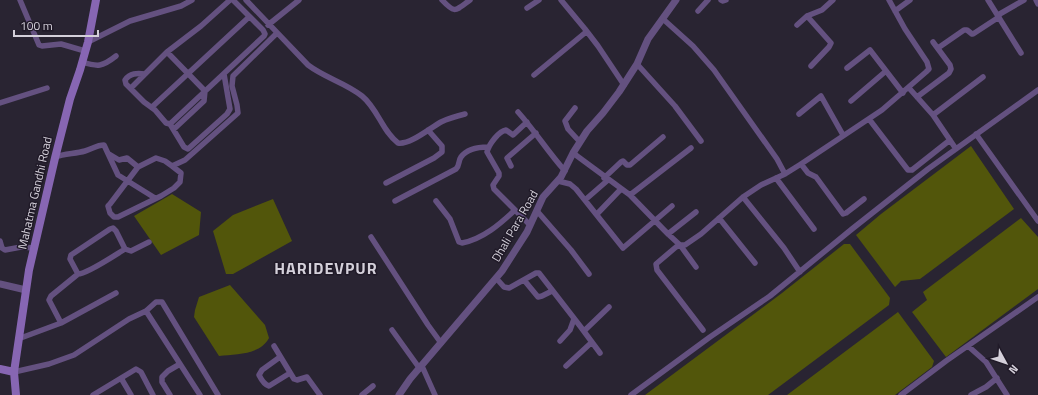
<svg xmlns="http://www.w3.org/2000/svg" width="1038" height="395" viewBox="0 0 1038 395" font-family="'Titillium Web',sans-serif">
  <style>
    .forest { fill: #52560b }
    .lines { fill: none; stroke-linecap: round; stroke-linejoin: round }
    .minor { stroke: #645180; stroke-width: 5.5 }
    .tertiary { stroke: #645180; stroke-width: 7 }
    .secondary { stroke: #8766b3; stroke-width: 8 }
    .labels { text-anchor: middle; stroke-width: 3; stroke-linejoin: round; paint-order: stroke }
    .street-label { font-size: 12px; fill: #d4d0da; stroke: #201a28 }
    .district-label { font-size: 16px; font-weight: bold; letter-spacing: 1px; fill: #d4d0da; stroke: #201a28 }
  </style>
  <rect width="100%" height="100%" fill="#292432"/>
  <path class="forest" d="M971 146 1014 209 920 279 901 281 895 287 856 235 881 214Z
    M172 194 201 212 199 235 161 255 134 216Z
    M273 199 292 241 233 274H226L213 231 233 215Z
    M1021 218 1038 237V289L946 357 912 312 927 300 923 292Z
    M844 244H850L890 298 889 305 768 395H645L782 293Z
    M230 285 265 325 269 338C260 355 236 354 219 356L194 317 195 310 199 297Z
    M898 312 934 361 932 367 895 395H787Z"/>
  <g class="lines">
    <path class="minor" d="M20 0 39 45 42 46 61 44 85 51
      M246 0 308 65C325 78 346 83 362 96 378 109 382 131 398 143 410 145 430 128 441 122 449 118 457 116 465 114
      M442 0C455 14 455 11 470 0
      M721 0 723 1 726 0
      M988 0 1021 53
      M1036 0 1038 4
      M527 8 539 0
      M698 11 708 0
      M895 11 910 0
      M998 15 1024 0
      M807 16 831 43 829 47 811 66
      M663 19 693 46 714 70 777 159 785 174
      M268 25 299 0
      M797 25 807 16 822 10 833 0
      M585 29 598 46 624 85
      M88 42 130 21 181 6 192 0
      M938 48 964 30H967L972 34H973L999 17
      M167 52 205 91 204 101 174 129
      M82 62C98 67 102 67 116 56
      M637 64 675 106 701 141
      M847 68 870 50 903 93
      M145 74C137 73 130 73 125 80L126 84 144 102 155 110 166 123 170 124 264 36 265 34 263 30 233 0
      M534 75 586 32 585 29 561 0
      M131 88 167 52 201 26 230 0
      M909 88 933 115 956 149
      M917 97 949 73 951 69 950 65 933 42
      M851 101 886 71
      M0 103 47 88
      M152 107 249 17
      M575 108 565 121 568 129 580 142
      M518 112C535 131 548 152 565 171
      M799 114 821 96 843 135
      M933 115 983 77
      M869 119 908 170H912L950 140
      M527 122 513 135 506 130C499 131 489 144 487 152L499 173V176L493 185 494 189 530 225
      M170 124 184 147 188 149 227 114 230 109 224 74
      M976 134 1038 221
      M573 153 630 195 668 234 680 245 696 267
      M109 154 119 160 127 158 138 167
      M55 157C65 153 75 154 85 151 92 149 97 145 104 145L118 175 155 198
      M801 164 808 173 816 177 843 214 846 213 864 199
      M172 166 165 161 156 158 138 167 110 204 108 206 110 213 114 217H118L161 196 174 188 180 182 181 173 172 166 185 160 238 113 237 105 232 86 233 76 277 33
      M511 166 507 158 536 133
      M604 178 621 162 623 161 627 165H630L663 137
      M776 178 814 229
      M558 181 570 184 576 189 623 248 672 206
      M386 183 434 158 442 152V146L428 130
      M630 195 691 148
      M743 197 784 248 800 272
      M585 200 608 180
      M395 201 456 169C460 165 458 161 461 157 467 149 479 147 488 147
      M436 201 450 219 459 242 462 243C483 239 500 224 515 210
      M537 211 571 250 589 274
      M597 214 621 189
      M719 218 755 263
      M668 234 696 212
      M371 237 428 325 441 343
      M0 241 2 248 5 250 21 247 34 248
      M78 274 70 259 71 255 110 229 113 228 116 231 125 249
      M496 278 504 287 509 288 536 273H539L580 326 600 353
      M524 280 538 297 542 296 552 291
      M146 311 200 395
      M61 323 49 300 51 296 78 274C87 274 115 255 125 249L131 251 149 242
      M392 330 420 369
      M703 330 657 270 656 264 676 247 680 245H685L701 234 743 197 761 185 785 174 801 164 882 110 926 72 929 69 927 62 905 29 889 0
      M584 331 609 307
      M18 339 61 323 116 293
      M560 341 570 330 574 319
      M274 346 294 379 297 380 307 377 320 395
      M968 346 986 362 1007 395
      M280 357 262 370 259 375C261 379 265 385 269 386L290 373
      M422 366 435 395
      M566 366 592 342
      M14 372 49 364 74 355 129 319 146 311 156 302H162L218 395
      M121 378 131 395
      M93 395 136 369 141 372 153 395
      M170 395 162 382V377L168 371 180 364
      M362 395 373 386
      M631 395 710 337 770 296 852 229 928 169 1038 90
      M901 395 946 361 1038 297
      M971 395 986 387 997 378"/>
    <path class="tertiary" d="M0 284 26 290
      M399 395 410 379 502 271 527 232 543 197 561 177 573 153 587 131 603 113 619 92 637 64 648 39 676 0"/>
    <path class="secondary" d="M0 369 14 372
      M16 395 14 372 29 270 55 158 70 99 80 70 88 42 96 0"/>
  </g>
  <g class="labels">
    <g class="street-label">
      <text transform="translate(35 193) rotate(-77)" y="4">Mahatma Gandhi Road</text>
      <text transform="translate(515 226) rotate(-60)" y="4">Dhali Para Road</text>
    </g>
    <g class="district-label">
      <text x="326" y="274">HARIDEVPUR</text>
    </g>
  </g>
  <g transform="translate(1006 363) rotate(130)" stroke="#201a28" stroke-width="3" paint-order="stroke">
  <path d="M0-3L7 15L0 10L-7 15Z" fill="#d4d0da"/>
  <text y="-6" font-size="11" font-weight="bold" text-anchor="middle" fill="#d4d0da">N</text>
  </g>
  <path d="M14 30v6h84v-6" fill="none" stroke="#d4d0da" stroke-width="2"/>
  <text x="20" y="30" font-size="12" fill="#d4d0da" stroke="#201a28" stroke-width="3" paint-order="stroke">100 m</text>
</svg>
